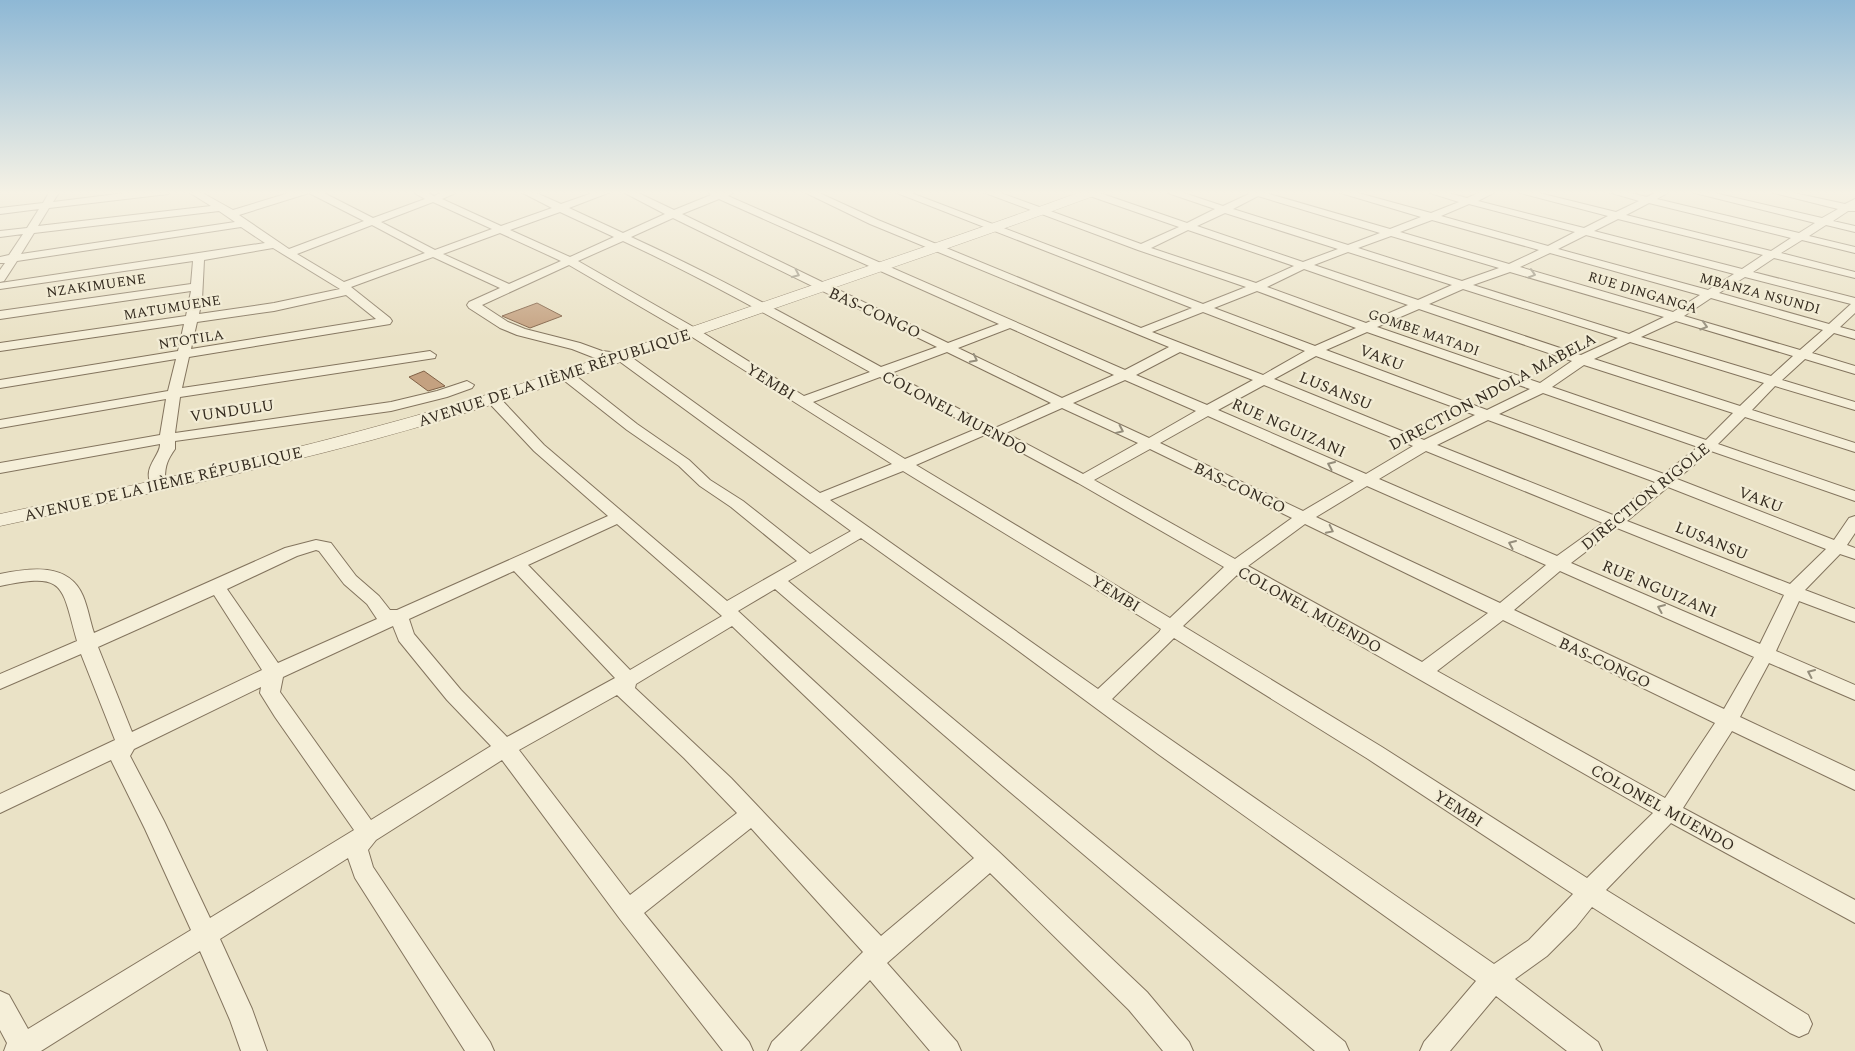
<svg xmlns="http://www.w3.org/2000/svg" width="1855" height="1051" viewBox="0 0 1855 1051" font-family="Spectral,serif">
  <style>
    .building { fill: #c4a180; stroke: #806146 }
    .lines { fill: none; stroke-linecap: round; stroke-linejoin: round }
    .minor-casing { stroke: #83745e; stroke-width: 2 }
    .tertiary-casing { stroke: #83745e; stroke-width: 1 }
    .minor { fill: #f5efd9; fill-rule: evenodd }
    .tertiary { fill: #f5efd9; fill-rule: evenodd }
    .oneway { stroke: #958e7c }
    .labels { text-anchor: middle; stroke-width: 4.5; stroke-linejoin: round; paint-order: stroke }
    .far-street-label { font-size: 14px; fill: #352c20; stroke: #f2ecd5 }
    .street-label { font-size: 16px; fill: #352c20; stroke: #f2ecd5 }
  </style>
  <rect width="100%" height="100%" fill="#eae2c6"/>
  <path class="building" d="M537 303 562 316 530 328 502 316Z
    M424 371 445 386 428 391 409 377Z"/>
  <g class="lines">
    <g class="minor-casing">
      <path id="minor" d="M50 191H60L53 202 141 191H173L168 194 49 208 38 226 211 206 187 191H199L233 210 295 191H320L373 218 425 199 411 191H424L434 196 445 191H460L442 199 501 226 552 208 519 191H532L561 204 598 191H613L569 208 623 233 665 214 621 191H634L674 210 711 195 709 193 710 191H736L728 196 1125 370 1169 347 870 224 802 191H815L878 220 1141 328 1192 308 892 191H906L1203 304 1246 287 1138 250 980 191H995L1141 244 1179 227 1087 195 1086 191H1094L1187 223 1215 209 1162 191H1178L1223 206 1249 194 1245 191H1267L1266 193 1390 229 1421 217 1334 191H1351L1431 213 1459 202 1424 191H1441L1467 198 1483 191H1497L1478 201 1584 228 1608 216 1513 191H1531L1616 212 1639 201 1605 191H1623L1647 197 1658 191H1671L1657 199 1799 233 1815 223 1687 191H1706L1822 218 1838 209 1766 191H1785L1845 204 1855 199V211H1848L1833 221 1855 226V232L1826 225 1809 236 1855 247V253L1802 240 1781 253 1855 272V278L1774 258 1753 272 1855 298V313L1840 327 1855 331V339L1834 333 1812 353 1855 366V374L1805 359 1782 380 1855 402V410L1775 386 1752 410 1855 443V452L1745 417 1718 444 1855 491V501L1711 451 1677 479 1834 540 1849 518 1855 516V533L1847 545 1855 548V559L1840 554 1805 590 1855 609V622L1799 601 1776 651 1855 685V700L1769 663 1740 717 1855 771V790L1732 731 1683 808 1855 900V923L1671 823 1606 890 1808 1015 1812 1024 1808 1033 1799 1037 1790 1033 1592 907 1576 927 1547 956 1515 979 1598 1042 1602 1051H1567L1496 996 1450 1051H1420L1424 1042 1476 981 1158 754 1005 641 861 538 788 581 1019 774 1345 1042 1349 1051H1315L1003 786 775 589 738 611 998 851 1147 992 1189 1042 1193 1051H1163L1129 1010 990 873 887 963 957 1042 961 1051H930L870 980 800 1051H768L772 1042 863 952 751 828 644 913 749 1042 753 1051H723L620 919 502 760 376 840 368 850 373 867 490 1042 494 1051H465L355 878 348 858 220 939 252 1009 267 1051H241L230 1020 200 951 41 1051H4L7 1043 0 1030V991L9 995 28 1029 191 930 145 829 111 760 0 813V794L115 740 81 654 0 689V674L77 641C61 584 66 572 0 586V574C29 568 69 562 83 596 88 608 90 621 94 633L285 548 316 540 331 543 356 576 379 596 390 610H397L608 516 534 451 490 404 482 403 480 400 482 397 493 395 498 396 544 445 727 601 797 561 731 507 700 486 679 466 627 430 561 378 559 375 561 372H571L637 424 689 460 710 480 743 501 810 554 851 531 619 361 595 358 572 349 517 335 500 328 469 308 467 305 469 302 500 288 433 257 351 287 390 318 392 321 390 324 189 357 182 388 430 351 436 355 435 358 180 397 175 433 391 402 437 391 467 381 474 385 472 388 447 397 391 411 175 441V449C168 459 165 465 165 478L176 480 179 483 176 486 171 488 152 485C141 469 161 455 160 444L0 473V463L160 435 166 399 0 428V420L168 391 176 359 0 388V380L178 351 184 324 0 351V343L186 316 191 291 0 319V311L191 284 193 261 0 289V283L265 243 241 227 17 261 4 281 0 282V270L5 263H0V257L9 255 23 234 0 237V231L27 228 39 209 0 214V208L43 203ZM309 193 364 221 289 249 239 215ZM1258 196 1380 233 1348 245 1233 209ZM719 199 999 324 948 343 682 214ZM433 202 492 229 435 250 381 222ZM1649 203 1791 238 1771 251 1626 215ZM1469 204 1575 232 1548 246 1441 216ZM219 211 235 222 21 254 34 233ZM560 212 614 237 570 257 510 230ZM1225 213 1338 249 1303 262 1197 226ZM673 218 937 347 881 367C799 322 717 276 631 237ZM1618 219 1763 255 1742 269 1594 231ZM1432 220 1539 250 1509 264 1400 232ZM372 225 425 253 344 282 297 254ZM1188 230 1294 266 1256 283 1151 248ZM500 233 561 261 509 284 443 254ZM1586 235 1734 274 1708 290 1558 249ZM1391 236 1499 268 1462 281 1358 248ZM623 241C707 280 788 326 870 372L804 396 697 329 578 261ZM273 248 340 289 274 303 199 314 202 300 204 260ZM1348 252 1452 285 1418 300 1314 265ZM1550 253 1700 295 1673 312 1520 267ZM569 265 689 335 892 464 820 493 627 354 602 351 580 343 525 329 508 322 482 305ZM1304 269 1408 305 1366 323 1267 287ZM1510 272 1664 317 1629 334 1473 285ZM1745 277 1851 304 1829 324 1719 293ZM1463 289 1618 338 1581 355 1429 304ZM1257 291 1356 328 1315 346 1214 308ZM346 295 376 319 191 349 197 322 274 311ZM1711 298 1823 330 1800 350 1684 316ZM1419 309 1572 361 1540 383 1377 327ZM1203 312 1305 351 1263 375 1152 332ZM1676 321 1793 356 1771 376 1641 337ZM1010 328 1114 375 1062 398 958 348ZM1367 332 1530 389 1487 410 1326 350ZM1630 342 1764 383 1740 406 1594 359ZM947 352 1051 403 995 428 891 373ZM1180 352 1253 380 1207 405 1136 375ZM1316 356 1475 415 1424 440 1274 379ZM1584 365 1733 413 1706 440 1552 387ZM880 377 976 429 905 459 813 402ZM1125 380 1196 411 1149 438 1073 403ZM1264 385 1413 446 1366 474 1218 410ZM1543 393 1698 447 1664 474 1499 414ZM1062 408 1138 443 1083 474 1006 433ZM1208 416 1354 481 1303 511 1160 443ZM1488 420 1655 482 1613 515 1437 445ZM987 434 1078 483 1224 567 1170 618 916 465ZM1150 449 1292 518 1235 559 1094 480ZM1426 451 1603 523 1557 556 1379 479ZM903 471 1161 629 1159 632 1098 689 830 500ZM1367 486 1546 565 1500 603 1316 517ZM1668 487 1826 549 1790 584 1627 521ZM617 524 722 616 630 670 528 565ZM1305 524 1488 613 1422 662 1248 566ZM1617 528 1784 595 1760 644 1571 563ZM316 550 319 551 344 584 367 604 377 619 278 663 227 589 297 556ZM514 571 615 678 507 737 461 690 414 634 409 619ZM1560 571 1754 657 1724 709 1514 610ZM1237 575 1653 813 1587 878 1382 747 1183 626ZM214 595 262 670 132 732 98 647ZM1503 620 1715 723 1665 798 1437 671ZM393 626 399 641 447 700 491 746 371 820 280 692 283 677ZM732 626 974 858 881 936 731 778 635 688 636 684ZM1174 638 1368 759 1573 894 1529 940 1494 964 1112 699ZM261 687 260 693 275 717 354 830 210 918 164 821 130 756 134 749ZM617 695 684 758 737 813 630 895 519 750Z"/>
    </g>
    <g class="tertiary-casing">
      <path id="tertiary" d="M1083 191H1101L1099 194C989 235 878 272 767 311 636 357 505 404 372 440 249 473 124 499 0 526V514C120 488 241 463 360 431 494 396 625 350 755 305 864 267 974 231 1083 191Z"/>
    </g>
    <use href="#minor" class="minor"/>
    <use href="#tertiary" class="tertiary"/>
  </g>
  <defs><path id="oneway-chevron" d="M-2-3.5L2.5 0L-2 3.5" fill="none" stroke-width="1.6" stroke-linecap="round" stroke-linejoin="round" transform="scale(1.25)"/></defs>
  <g class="oneway">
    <use href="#oneway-chevron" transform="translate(796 274) rotate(25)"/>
    <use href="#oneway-chevron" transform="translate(1532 274) rotate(17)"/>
    <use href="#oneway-chevron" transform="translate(1704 326) rotate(16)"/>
    <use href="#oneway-chevron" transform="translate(974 359) rotate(27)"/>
    <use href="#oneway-chevron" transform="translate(1120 430) rotate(25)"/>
    <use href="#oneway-chevron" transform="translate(1331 465) rotate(-156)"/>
    <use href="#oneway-chevron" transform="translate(1330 530) rotate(26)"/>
    <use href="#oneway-chevron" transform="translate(1512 544) rotate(-157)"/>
    <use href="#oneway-chevron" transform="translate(1661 608) rotate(-157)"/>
    <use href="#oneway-chevron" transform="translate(1811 673) rotate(-156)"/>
  </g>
  <linearGradient id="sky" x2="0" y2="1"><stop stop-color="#8eb8d5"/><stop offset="0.57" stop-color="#f6f2e5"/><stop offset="1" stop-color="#f6f2e5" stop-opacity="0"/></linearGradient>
  <rect width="1855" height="338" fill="url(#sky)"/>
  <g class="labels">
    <g class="far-street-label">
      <text transform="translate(96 285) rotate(-8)" y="5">NZAKIMUENE</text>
      <text transform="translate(1643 292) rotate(17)" y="5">RUE DINGANGA</text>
      <text transform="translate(1760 293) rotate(15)" y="5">MBANZA NSUNDI</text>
      <text transform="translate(172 307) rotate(-9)" y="5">MATUMUENE</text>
      <text transform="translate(1424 332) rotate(19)" y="5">GOMBE MATADI</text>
      <text transform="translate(191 339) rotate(-9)" y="5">NTOTILA</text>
    </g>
    <g class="street-label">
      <text transform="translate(875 312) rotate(25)" y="6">BAS-CONGO</text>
      <text transform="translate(1382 357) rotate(21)" y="6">VAKU</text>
      <text transform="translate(554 377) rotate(-18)" y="6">AVENUE DE LA IIÈME RÉPUBLIQUE</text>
      <text transform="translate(771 381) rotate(32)" y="6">YEMBI</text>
      <text transform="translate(1336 390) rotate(22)" y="6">LUSANSU</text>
      <text transform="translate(1492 391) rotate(-28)" y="6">DIRECTION NDOLA MABELA</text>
      <text transform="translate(232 410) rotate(-8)" y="6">VUNDULU</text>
      <text transform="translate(955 412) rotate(28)" y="6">COLONEL MUENDO</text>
      <text transform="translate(1289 427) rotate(24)" y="6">RUE NGUIZANI</text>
      <text transform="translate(163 483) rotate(-13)" y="6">AVENUE DE LA IIÈME RÉPUBLIQUE</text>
      <text transform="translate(1240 487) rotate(25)" y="6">BAS-CONGO</text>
      <text transform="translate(1645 496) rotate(-39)" y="6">DIRECTION RIGOLE</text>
      <text transform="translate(1761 499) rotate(21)" y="6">VAKU</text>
      <text transform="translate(1712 540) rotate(22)" y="6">LUSANSU</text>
      <text transform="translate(1660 588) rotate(23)" y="6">RUE NGUIZANI</text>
      <text transform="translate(1116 593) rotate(32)" y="6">YEMBI</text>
      <text transform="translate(1310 609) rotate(29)" y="6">COLONEL MUENDO</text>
      <text transform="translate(1605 662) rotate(25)" y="6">BAS-CONGO</text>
      <text transform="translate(1663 807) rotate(29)" y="6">COLONEL MUENDO</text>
      <text transform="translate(1459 808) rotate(33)" y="6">YEMBI</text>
    </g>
  </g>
</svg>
